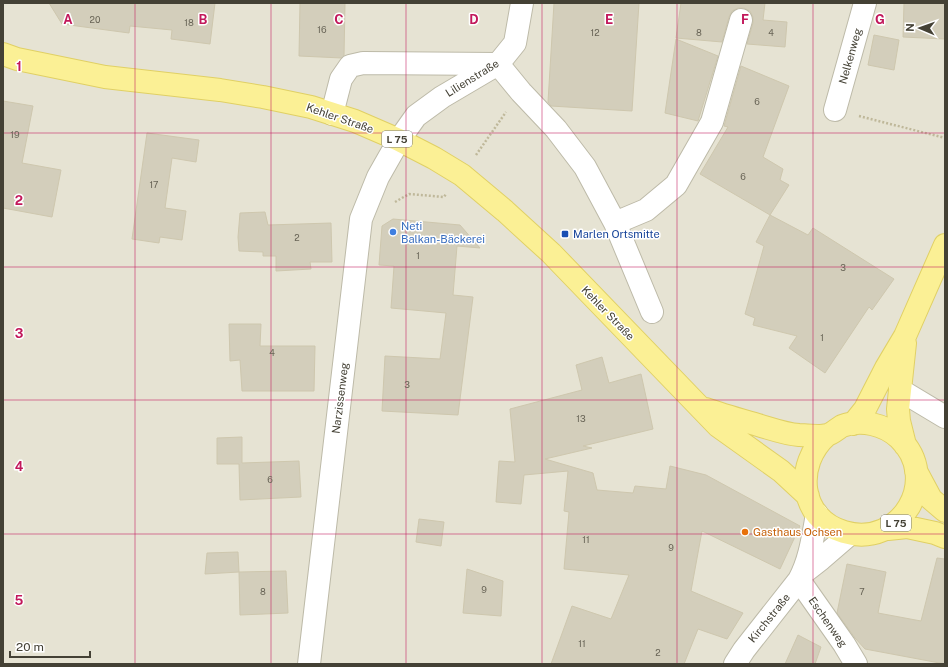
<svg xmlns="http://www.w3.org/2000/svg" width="948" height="667" viewBox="0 0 948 667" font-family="'Public Sans',sans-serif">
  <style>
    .residential { fill: #e6e3d3 }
    .building { fill: #d3cebb; stroke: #cec7ae }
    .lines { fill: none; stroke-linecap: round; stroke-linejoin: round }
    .minor-casing { stroke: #bdbaa8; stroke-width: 24 }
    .major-casing { stroke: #e0d065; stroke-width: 24 }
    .path { stroke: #bfb89a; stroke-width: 2.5; stroke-dasharray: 2 2; stroke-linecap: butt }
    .minor { stroke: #fff; stroke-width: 22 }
    .major { stroke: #fbf095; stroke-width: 22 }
    .grid { fill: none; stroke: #c2185b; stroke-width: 1; stroke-opacity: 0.55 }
    .shop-dot { fill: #3f7fe0; stroke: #fff; stroke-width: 1.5 }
    .transit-dot { fill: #1a4fb4; stroke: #fff; stroke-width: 1.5 }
    .food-dot { fill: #e8710a; stroke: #fff; stroke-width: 1.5 }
    .labels { text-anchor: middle; stroke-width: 3; stroke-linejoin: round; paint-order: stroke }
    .number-label { font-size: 9px; fill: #686456 }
    .shield { fill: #fff; stroke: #7c7a72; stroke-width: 1 }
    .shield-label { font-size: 10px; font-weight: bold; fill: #444135 }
    .street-label { font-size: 11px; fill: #444135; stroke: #fff }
    .shop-label { font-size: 11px; fill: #366cbe; stroke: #fff; text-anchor: start }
    .transit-label { font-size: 11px; fill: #164399; stroke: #fff; text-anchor: start }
    .food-label { font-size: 11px; fill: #c56008; stroke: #fff; text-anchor: start }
    .grid-label { font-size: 13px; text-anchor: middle; font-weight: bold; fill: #c2185b; stroke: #fff; stroke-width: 3; stroke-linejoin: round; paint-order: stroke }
  </style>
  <rect width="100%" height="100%" fill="#f2f0e5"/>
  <path class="residential" d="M3 3H945V664H3Z"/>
  <path class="building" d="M49 3H215L210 44 171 39 172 30 130 26 129 33 62 24Z
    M300 3H345L344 56 342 58 299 56Z
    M554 3H639L632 111 551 106 548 102Z
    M681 3H765L763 20 787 22 785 47 747 44 753 23V17L750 11 744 8H738L732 11 729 17 722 42 676 38Z
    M904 3H945V39L903 37Z
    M874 35 899 40 894 70 868 65Z
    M676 39 718 56 698 121 665 113Z
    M741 66 789 86 763 157 783 169 780 180 789 185 770 215 700 174 728 127 724 126Z
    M3 101 33 106 22 163 61 170 52 217 3 208Z
    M147 133 199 140 196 162 172 158 165 208 186 211 182 240 160 237 159 243 132 239Z
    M265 212 268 225 331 223 332 262H310L311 269 276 271V256H263V252L239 251 238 237 240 213Z
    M770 215 808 235 813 228 894 279 872 310 869 307 825 373 789 348 797 336 753 325 755 318 745 314 764 246 756 242Z
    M393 219 460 225 480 248 457 246 453 295 473 297 458 415 382 411 385 356 440 359 446 313 391 308 394 266 379 265 382 226Z
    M229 324H261L260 346H315L314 391H242L240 360 230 361Z
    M602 357 609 383 641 374 653 429 583 446 592 448 545 459 593 473 597 490 633 493 635 486 666 489 670 466 706 475 800 526 780 569 702 531 691 591 743 613 727 639 698 629 684 664H551L572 606 611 619 629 575 564 569 569 512 564 511 568 471 524 475 521 504 496 502 499 461 515 462 510 409 582 390 576 365Z
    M242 437V463L299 461 301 497 240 500 239 464H217V438Z
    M419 519 444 522 441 546 416 542Z
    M238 552 239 572 205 574 207 553Z
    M937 558 945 559V664L865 649 855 638 837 613 847 564 886 572 878 613 921 621Z
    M467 569 503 581 501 616 463 613Z
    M286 571 288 613 240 615 239 572Z
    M798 635 821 647 815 664H785Z"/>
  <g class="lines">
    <g class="minor-casing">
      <path id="minor" d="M835 110 865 3
        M332 114 341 79 350 66 363 63 498 64 521 92 556 129 585 167 615 223 652 312
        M615 223 646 210 676 185 712 122 741 20
        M900 390 945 417
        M803 573 821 559 850 534
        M799 580 844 644 856 664
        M309 664 361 219 378 177 399 140 416 116 442 97 498 64 515 43 522 3
        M735 664 744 650 799 580C810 560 813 536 817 514"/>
    </g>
    <g class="major-casing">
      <path id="major" d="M3 54 17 59 105 77 220 90 263 97 311 107 355 121 399 140 434 158 462 175 505 211 551 253 718 426 781 471 808 496
        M905 343 898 409 899 421 905 445
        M706 409C723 415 741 420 758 425 772 429 785 434 799 435 806 435 821 437 827 435 832 434 837 429 842 426 861 419 884 424 899 438 942 479 901 549 844 532 799 519 794 464 827 435
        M853 424 865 409 886 368 905 336 945 245
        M916 471 931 499 945 511
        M888 529 907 527 935 533 945 537"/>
    </g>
    <path class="path" d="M859 116 945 138
      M476 155 506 112
      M395 202 409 194 444 197 446 194"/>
    <use href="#minor" class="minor"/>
    <use href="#major" class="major"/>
  </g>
  <path class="grid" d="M135 3V664M271 3V664M406 3V664M542 3V664M677 3V664M813 3V664M3 133H945M3 267H945M3 400H945M3 534H945"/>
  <circle class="shop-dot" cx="393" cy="232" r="4"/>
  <rect class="transit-dot" x="561" y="230" width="8" height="8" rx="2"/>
  <circle class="food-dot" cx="745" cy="532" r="4"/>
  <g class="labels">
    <g class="number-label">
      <text x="95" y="23">20</text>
      <text x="189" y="26">18</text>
      <text x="322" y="33">16</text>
      <text x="595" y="36">12</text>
      <text x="699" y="36">8</text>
      <text x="771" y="36">4</text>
      <text x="757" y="105">6</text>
      <text x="15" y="138">19</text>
      <text x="743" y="180">6</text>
      <text x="154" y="188">17</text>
      <text x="297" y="241">2</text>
      <text x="418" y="259">1</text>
      <text x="843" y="271">3</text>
      <text x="822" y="341">1</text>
      <text x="272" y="356">4</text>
      <text x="407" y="388">3</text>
      <text x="581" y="422">13</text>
      <text x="270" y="483">6</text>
      <text x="586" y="543">11</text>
      <text x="671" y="551">9</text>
      <text x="484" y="593">9</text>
      <text x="263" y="595">8</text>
      <text x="862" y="595">7</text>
      <text x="582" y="647">11</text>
      <text x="658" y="656">2</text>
    </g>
    <g class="shield">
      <rect x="382" y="131" width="30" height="16" rx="3"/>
      <rect x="881" y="515" width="30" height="16" rx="3"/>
    </g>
    <g class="shield-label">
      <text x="397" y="143">L 75</text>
      <text x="896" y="527">L 75</text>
    </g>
    <g class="street-label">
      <text transform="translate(850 56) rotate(-74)" y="4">Nelkenweg</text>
      <text transform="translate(472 78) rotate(-32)" y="4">Lilienstraße</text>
      <text transform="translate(340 118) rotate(19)" y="4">Kehler Straße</text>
      <text transform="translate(608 313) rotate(46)" y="4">Kehler Straße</text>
      <text transform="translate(340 398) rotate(-83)" y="4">Narzissenweg</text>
      <text transform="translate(769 618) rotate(-51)" y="4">Kirchstraße</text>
      <text transform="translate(828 622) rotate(55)" y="4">Eschenweg</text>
    </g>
    <g class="shop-label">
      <text x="401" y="230">Neti<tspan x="401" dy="13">Balkan-Bäckerei</tspan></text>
    </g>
    <g class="transit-label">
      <text x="573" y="238">Marlen Ortsmitte</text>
    </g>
    <g class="food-label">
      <text x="753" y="536">Gasthaus Ochsen</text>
    </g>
  </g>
  <g class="grid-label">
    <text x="68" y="24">A</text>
    <text x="203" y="24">B</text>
    <text x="339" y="24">C</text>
    <text x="474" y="24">D</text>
    <text x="609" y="24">E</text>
    <text x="745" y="24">F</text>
    <text x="880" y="24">G</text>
    <text x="19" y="71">1</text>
    <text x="19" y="205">2</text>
    <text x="19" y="338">3</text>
    <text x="19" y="471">4</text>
    <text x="19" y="605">5</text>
  </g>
  <rect width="948" height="667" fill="none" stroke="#444135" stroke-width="8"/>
  <g transform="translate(920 28) rotate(272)" stroke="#ffffff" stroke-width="3" paint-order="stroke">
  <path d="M0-3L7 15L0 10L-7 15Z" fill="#444135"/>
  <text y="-6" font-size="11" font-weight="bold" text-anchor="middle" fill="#444135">N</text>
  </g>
  <path d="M10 651v6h80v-6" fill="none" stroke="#444135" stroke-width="2"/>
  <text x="16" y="651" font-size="12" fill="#444135" stroke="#ffffff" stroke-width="3" paint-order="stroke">20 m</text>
</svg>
